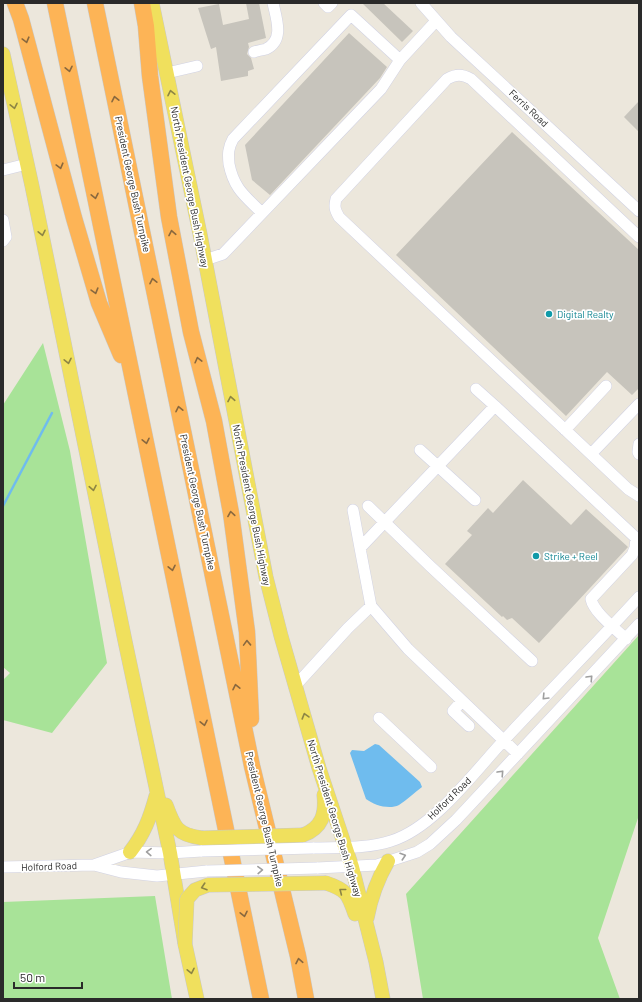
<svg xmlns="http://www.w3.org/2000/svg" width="642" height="1002" viewBox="0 0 642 1002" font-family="Barlow,sans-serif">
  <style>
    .green { fill: #a8e398 }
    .water { fill: #6fbcee }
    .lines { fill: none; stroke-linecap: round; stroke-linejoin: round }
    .stream { stroke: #6fbcee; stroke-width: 2.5 }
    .building { fill: #c7c4bc }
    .minor-casing { stroke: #d1d2e3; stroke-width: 12 }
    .major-casing { stroke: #c8c8c8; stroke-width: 15 }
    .highway-casing { stroke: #c8c8c8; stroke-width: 17 }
    .minor { stroke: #fff; stroke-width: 11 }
    .major { stroke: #f0e05d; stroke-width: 14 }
    .highway { stroke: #fdb456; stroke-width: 16 }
    .minor-bridge-casing { stroke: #d1d2e3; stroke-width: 12; stroke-linecap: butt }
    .major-bridge-casing { stroke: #c8c8c8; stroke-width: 15; stroke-linecap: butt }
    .minor-bridge { stroke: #fff; stroke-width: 11 }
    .major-bridge { stroke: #f0e05d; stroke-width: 14 }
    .oneway { stroke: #89683e }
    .oneway2 { stroke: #8d8544 }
    .oneway3 { stroke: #9f9f9f }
    .culture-dot { fill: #0f9aa8; stroke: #fff; stroke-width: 1.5 }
    .labels { text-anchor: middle; stroke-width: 3.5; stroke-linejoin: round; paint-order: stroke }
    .street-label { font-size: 10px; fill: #2a2a2a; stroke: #fff }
    .culture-label { font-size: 10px; fill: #0d838f; stroke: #fff; text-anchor: start }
  </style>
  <rect width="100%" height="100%" fill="#ece7dc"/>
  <path class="green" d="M43 343 70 451 107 663 52 733 3 720V680L10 673 3 667V405Z
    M639 635V815L598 938 620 999H423L406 894Z
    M155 896 172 999H3V902Z"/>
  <path class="water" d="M375 744 379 745 420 782 422 787C415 792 407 800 399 805 389 810 374 805 366 799L350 753 352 750 364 751Z"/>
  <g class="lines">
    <path class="stream" d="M3 506 52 413"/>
  </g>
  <path class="building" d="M246 3H259L266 38 248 43 249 47 247 54 251 58 254 69 248 71V76L221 81 216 47 211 49 198 8 219 4 223 25 249 19Z
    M362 3H383L413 31 402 42Z
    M349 33 387 67 380 78 270 195 252 180 245 145Z
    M639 101V132L624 117Z
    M512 132 639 250V388L632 395 607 372 566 416 396 255Z
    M523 480 571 525 586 509 628 547 539 643 512 618 507 620 503 616 502 617 445 564 472 535 467 531 488 508 493 513Z"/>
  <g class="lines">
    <g class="minor-casing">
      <path id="minor" d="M324 3 328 7 332 3
        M421 3 451 37 639 211
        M254 52C257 51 262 50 266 49 285 40 276 18 273 3
        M400 60 436 21
        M167 73 197 66
        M3 170 27 164
        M3 220 6 237 3 241
        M639 237 471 79C462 74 456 74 447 79L336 199C334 207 335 210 339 217L628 489 639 496
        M205 260 223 254 381 89 400 60 351 15 233 139C228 148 228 154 229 164 234 189 245 196 262 213
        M476 389 495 406
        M565 430 606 386
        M639 444 638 452 639 454
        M420 450 475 500
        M591 454 639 404
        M368 506 430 566 532 661
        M353 510 360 548
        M296 685 348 628 371 606
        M462 701 453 711 469 726
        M379 718 431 767
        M518 754 408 649 371 606 360 548 495 406 636 538 635 548 632 555 591 599C594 613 616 629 626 639
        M313 848C338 847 367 849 391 841 434 828 475 771 505 739 550 691 595 645 639 597
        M94 865 131 852 170 853 202 851
        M3 867 94 865 121 872 157 876 207 871
        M317 868 377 865 417 852 430 844 456 820 639 624"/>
    </g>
    <g class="major-casing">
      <path id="major" d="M152 3 200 234 266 577 281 636 319 768 352 867 376 962 383 999
        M3 54 32 186 125 641 170 853 185 944 197 999
        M166 805C174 827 177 835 202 838
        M303 835C322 828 326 814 324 795
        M130 852C144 834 150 818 156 796
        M326 883C347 890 348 894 355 914
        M367 918C371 897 377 880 388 861"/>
    </g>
    <g class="highway-casing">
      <path id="highway" d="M15 3 21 19 74 218 99 303 121 355
        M55 3 261 999
        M95 3 252 766 298 956 306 999
        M142 3 146 26 150 76 169 217 191 332 214 421 231 513 247 632 251 719"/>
    </g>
    <use href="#minor" class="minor"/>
    <use href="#major" class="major"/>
    <use href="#highway" class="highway"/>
    <g class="minor-bridge-casing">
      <path id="minor-bridge" d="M202 851 313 848
        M207 871 317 868"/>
    </g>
    <g class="major-bridge-casing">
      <path id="major-bridge" d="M202 838 303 835
        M185 944 187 899 195 890 208 885 326 883"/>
    </g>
    <use href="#minor-bridge" class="minor-bridge"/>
    <use href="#major-bridge" class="major-bridge"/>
  </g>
  <defs><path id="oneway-chevron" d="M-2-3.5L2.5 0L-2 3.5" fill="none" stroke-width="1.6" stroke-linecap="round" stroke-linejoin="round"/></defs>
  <g class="oneway">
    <use href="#oneway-chevron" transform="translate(26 40) rotate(75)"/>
    <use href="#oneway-chevron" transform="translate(69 69) rotate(78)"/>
    <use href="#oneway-chevron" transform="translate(115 99) rotate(-102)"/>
    <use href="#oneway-chevron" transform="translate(60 166) rotate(75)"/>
    <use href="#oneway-chevron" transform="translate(95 196) rotate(78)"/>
    <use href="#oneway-chevron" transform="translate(172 233) rotate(-101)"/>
    <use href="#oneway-chevron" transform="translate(153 281) rotate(-102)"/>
    <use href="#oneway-chevron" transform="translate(95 291) rotate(74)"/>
    <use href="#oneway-chevron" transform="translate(198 360) rotate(-104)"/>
    <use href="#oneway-chevron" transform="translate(179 409) rotate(-102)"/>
    <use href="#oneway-chevron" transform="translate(146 441) rotate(78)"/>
    <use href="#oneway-chevron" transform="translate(231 514) rotate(-99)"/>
    <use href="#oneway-chevron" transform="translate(172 568) rotate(78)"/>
    <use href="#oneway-chevron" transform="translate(247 643) rotate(-92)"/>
    <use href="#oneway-chevron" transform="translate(236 687) rotate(-102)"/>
    <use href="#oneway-chevron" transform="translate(204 723) rotate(78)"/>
    <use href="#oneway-chevron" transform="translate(244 914) rotate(78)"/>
    <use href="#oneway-chevron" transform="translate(299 961) rotate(-101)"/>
  </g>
  <g class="oneway2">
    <use href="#oneway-chevron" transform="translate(171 93) rotate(-102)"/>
    <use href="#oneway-chevron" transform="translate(14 106) rotate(78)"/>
    <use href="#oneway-chevron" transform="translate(42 233) rotate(78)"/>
    <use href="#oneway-chevron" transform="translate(68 361) rotate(78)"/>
    <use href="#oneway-chevron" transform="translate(231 399) rotate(-101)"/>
    <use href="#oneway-chevron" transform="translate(93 488) rotate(79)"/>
    <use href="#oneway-chevron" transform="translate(305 716) rotate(-106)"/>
    <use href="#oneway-chevron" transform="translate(204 887) rotate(162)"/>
    <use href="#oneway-chevron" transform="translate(342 891) rotate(-142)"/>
    <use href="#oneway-chevron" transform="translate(191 971) rotate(78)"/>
  </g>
  <g class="oneway3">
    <use href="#oneway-chevron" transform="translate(590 678) rotate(-47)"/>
    <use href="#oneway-chevron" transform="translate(545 697) rotate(134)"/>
    <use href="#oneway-chevron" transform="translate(501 773) rotate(-47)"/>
    <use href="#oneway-chevron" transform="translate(149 852) rotate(-178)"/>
    <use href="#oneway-chevron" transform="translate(403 856) rotate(-18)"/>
    <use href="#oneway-chevron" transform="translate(260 870) rotate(-2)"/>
  </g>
  <g class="culture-dot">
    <circle cx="549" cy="314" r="4"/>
    <circle cx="536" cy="556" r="4"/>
  </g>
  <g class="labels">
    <g class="street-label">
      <text transform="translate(529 108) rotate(43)" y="4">Ferris Road</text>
      <text transform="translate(133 184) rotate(78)" y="4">President George Bush Turnpike</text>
      <text transform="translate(190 187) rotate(79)" y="4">North President George Bush Highway</text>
      <text transform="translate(198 502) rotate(78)" y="4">President George Bush Turnpike</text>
      <text transform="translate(252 505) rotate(79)" y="4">North President George Bush Highway</text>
      <text transform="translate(449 798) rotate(-44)" y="4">Holford Road</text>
      <text transform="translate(335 818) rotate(73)" y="4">North President George Bush Highway</text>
      <text transform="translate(265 819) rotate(77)" y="4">President George Bush Turnpike</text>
      <text transform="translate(49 866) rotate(-2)" y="4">Holford Road</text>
    </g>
    <g class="culture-label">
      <text x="557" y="318">Digital Realty</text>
      <text x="544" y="560">Strike + Reel</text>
    </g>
  </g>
  <rect width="642" height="1002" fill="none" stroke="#2a2a2a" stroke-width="8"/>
  <path d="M14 982v6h68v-6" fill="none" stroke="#2a2a2a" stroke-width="2"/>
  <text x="20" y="982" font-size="12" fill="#2a2a2a" stroke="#ffffff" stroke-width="3" paint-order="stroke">50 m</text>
</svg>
